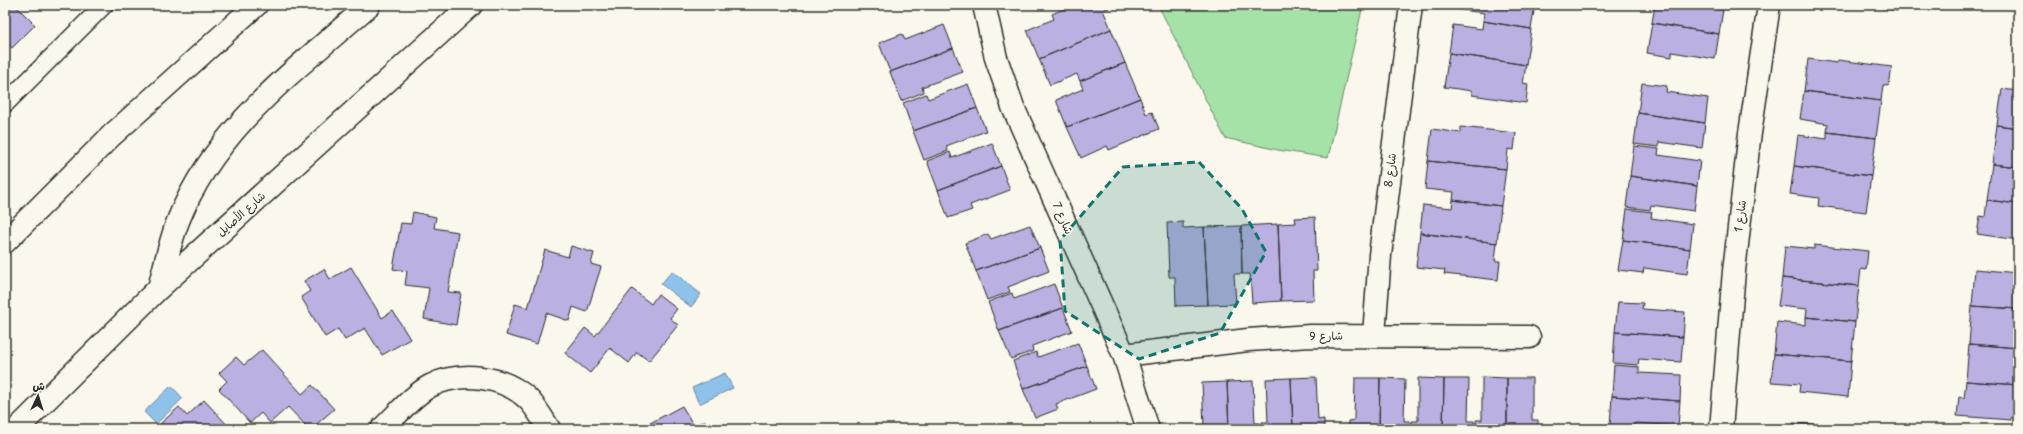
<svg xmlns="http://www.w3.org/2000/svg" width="2023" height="434" viewBox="0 0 2023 434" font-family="'Playpen Sans','Playpen Sans Arabic',sans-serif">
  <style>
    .green { fill: #a5e2a8; stroke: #68866a }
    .water { fill: #8ec2eb; stroke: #66869e }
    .building { fill: #bbb0e1; stroke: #2b2b2b }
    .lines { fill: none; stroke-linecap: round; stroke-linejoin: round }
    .lane-casing { stroke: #2b2b2b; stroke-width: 20 }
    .street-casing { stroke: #2b2b2b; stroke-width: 25 }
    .secondary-casing { stroke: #2b2b2b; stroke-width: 25 }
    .lane { stroke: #fbf7ec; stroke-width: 17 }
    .street { stroke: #fbf7ec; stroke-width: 22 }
    .secondary { stroke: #fbf7ec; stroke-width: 22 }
    .marked { fill: #0f766e; fill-opacity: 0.2; stroke: #0f766e; stroke-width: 3; stroke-dasharray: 8 5; stroke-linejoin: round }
    .labels { text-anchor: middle; stroke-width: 3.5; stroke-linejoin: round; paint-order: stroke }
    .street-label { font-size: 11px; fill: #2b2b2b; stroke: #fbf7ec }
  </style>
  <rect width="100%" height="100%" fill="#fbf7ec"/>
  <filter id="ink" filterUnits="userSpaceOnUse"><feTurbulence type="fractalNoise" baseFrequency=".025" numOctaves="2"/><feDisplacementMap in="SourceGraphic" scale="8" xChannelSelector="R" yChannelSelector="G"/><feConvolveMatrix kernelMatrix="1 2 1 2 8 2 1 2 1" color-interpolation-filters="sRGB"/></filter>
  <g filter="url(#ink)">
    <path class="green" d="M1158 5H1363L1328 158 1278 150 1225 138Z"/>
    <path class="water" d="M672 271 701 294 691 307 661 284Z
      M725 373 733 388 699 404 692 388Z
      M171 386 183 398 156 424 144 412Z"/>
    <path class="building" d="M5 5H15L35 25 12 48 5 41Z
      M1073 5H1108L1109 8 1103 10 1111 29 1039 59 1027 30 1054 19 1052 14Z
      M1456 5H1535L1531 29 1483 21 1484 13 1455 9Z
      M1655 5H1695L1723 10 1719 34 1652 23Z
      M1867 5H1898L1897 11Z
      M1483 21 1531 29 1526 65 1449 53 1453 25 1482 29Z
      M1652 23 1719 34 1715 59 1672 52V57L1647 53Z
      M944 25 953 48 890 72 879 43 902 34 905 40Z
      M1111 29 1125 63 1080 81 1077 74 1050 85 1039 59Z
      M953 48 963 72 922 87 924 92 901 101 890 72Z
      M1449 53 1526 65 1523 83 1528 84 1526 103 1472 95V91L1444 87Z
      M1808 59 1837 63 1838 60 1892 67 1889 86 1883 85 1881 101 1804 91Z
      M1125 63 1140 98 1067 127 1056 100 1083 89 1080 81Z
      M1642 83 1667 86 1666 92 1708 98 1705 123 1638 113Z
      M968 84 977 108 913 131 903 103 926 94 928 99Z
      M2002 89 2018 91V128L1997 125Z
      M1804 91 1881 101 1876 138 1827 132 1828 124 1800 119Z
      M1140 98 1146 114 1152 112 1159 129 1109 150 1107 146 1081 158 1067 127Z
      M977 108 986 131 946 146 948 151 924 160 913 131Z
      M1638 113 1705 123 1702 148 1659 142V147L1634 144Z
      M1997 125 2018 128V167L1992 164Z
      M1461 127 1516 133 1514 150 1508 149 1506 169 1428 161 1432 129 1461 133Z
      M1827 132 1876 138 1871 176 1794 166 1798 135 1827 139Z
      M992 143 1001 166 938 190 927 161 950 152 952 158Z
      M1634 146 1659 149 1658 155 1700 161 1697 186 1630 176Z
      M1428 161 1506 169 1501 206 1453 200 1454 192 1425 189Z
      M1992 164 2018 167V204L1987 200Z
      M1001 166 1010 190 970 205 972 210 948 218 938 190Z
      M1794 166 1871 176 1866 212 1818 206 1819 198 1790 194Z
      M1630 176 1697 186 1694 211 1651 205 1650 210 1626 207Z
      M1453 200 1501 206 1497 243 1420 233 1423 205 1452 208Z
      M1987 200 2018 204V240L1977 234 1980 216 1985 217Z
      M1627 209 1652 212 1651 218 1693 224 1690 249 1623 240Z
      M413 212 436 217 434 228 458 232 448 292 461 293 456 325 424 319 429 288 405 285 407 271 393 269 401 223 411 224Z
      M1315 217 1317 271H1313L1314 300 1281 301 1278 224 1296 223 1295 218Z
      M1183 222V228L1204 227 1208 305 1176 306 1175 277H1169L1167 223Z
      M1278 224 1281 301 1252 303 1250 274H1242L1241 226Z
      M1030 225 1040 248 976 271 965 243 988 234 991 239Z
      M1241 226 1242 274H1234L1236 304 1208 305 1204 227Z
      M1420 233 1497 243 1495 261H1500L1498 280 1444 274 1445 270 1416 267Z
      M1623 240 1690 249 1687 274 1644 268 1643 273 1618 270Z
      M1814 245 1868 251 1866 270 1861 269 1859 286 1782 278 1785 246 1814 249Z
      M571 246 594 253 591 264 601 267 587 312 573 307 569 321 546 313 537 344 506 335 515 304 528 308 545 250 568 257Z
      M1040 248 1049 271 1008 287 1010 292 987 300 976 271Z
      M351 267 382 318 393 311 410 339 382 355 365 328 345 340 338 329 325 337 301 297 310 291 304 281 324 269 330 279Z
      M1975 269 2018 273V309L1972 306Z
      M1782 278 1859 286 1855 322 1806 317 1807 309 1778 306Z
      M1054 284 1063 308 999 331 988 302 1012 293 1014 299Z
      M632 289 651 304 658 294 677 309 670 318 678 325 649 361 637 352 629 363 610 348 590 373 565 353 585 328 595 336Z
      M1618 302 1643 303 1642 309 1685 312 1683 337 1615 332Z
      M1972 306 2018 309V348L1969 344Z
      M1063 308 1072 331 1032 346 1033 351 1011 359 999 331Z
      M1806 317 1855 322 1851 361 1774 354 1777 322 1806 325Z
      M1615 332 1683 337 1681 362 1639 359 1638 365 1613 363Z
      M1078 343 1087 366 1023 389 1013 361 1036 352 1038 357Z
      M1969 344 2018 348V385L1966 381Z
      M262 350 302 394 312 385 334 409 311 429H309L288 407 270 423 261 413 250 423 219 389 227 381 219 373 236 357 244 365Z
      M1774 354 1851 361 1848 397 1799 392 1800 384 1771 382Z
      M1614 365 1639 367V373L1681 375 1680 401 1612 396Z
      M1087 366 1096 389 1056 404 1058 409 1035 418 1023 389Z
      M1316 377 1318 420 1324 419V429H1293L1291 378Z
      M1482 377 1507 378V429H1476V420H1482Z
      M1291 378 1293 429H1262V422H1268L1266 379Z
      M1355 378H1380L1379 429H1348V421L1354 420Z
      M1380 378 1405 379 1404 421H1410V429H1379Z
      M1418 378 1444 379 1443 429H1412V421H1418Z
      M1507 378H1532V420H1538V429H1507Z
      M1444 379H1469L1468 421H1474V429H1443Z
      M1253 381 1255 423H1260V429H1229L1227 382Z
      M1966 381 2018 385V417H2011V420L1957 416 1959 397 1964 398Z
      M1227 382 1229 429H1198V426H1204L1202 383Z
      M1612 396 1680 401 1678 426 1635 423V428L1610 426Z
      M204 400 231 429H167L161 423 179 407 187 416Z
      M682 406 694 426 705 421 709 429H639Z
      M623 423 627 429H612Z
      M1793 423 1848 426V429H1764L1765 425 1794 426Z"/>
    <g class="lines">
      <g class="lane-casing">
        <path id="lane" d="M5 104 104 5"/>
      </g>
      <g class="street-casing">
        <path id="street" d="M984 5 996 58 1013 107 1124 355 1148 429
          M1374 335 1380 255 1411 5
          M1124 355 1248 340 1310 336 1529 337
          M382 429C397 415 412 396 430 386 460 371 503 375 528 399 536 407 543 419 549 429
          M1721 429 1734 271 1749 140 1769 5"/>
      </g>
      <g class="secondary-casing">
        <path id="secondary" d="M5 242 111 136 256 5
          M159 288C165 265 170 242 178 221 215 128 297 69 369 5
          M17 429 159 288 471 5"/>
      </g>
      <use href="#lane" class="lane"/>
      <use href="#street" class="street"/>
      <use href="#secondary" class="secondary"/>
    </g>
  </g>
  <path class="marked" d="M1199 162 1242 209 1266 252 1220 333 1139 359 1065 311 1060 240 1123 167Z"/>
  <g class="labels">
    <g class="street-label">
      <text transform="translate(1390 170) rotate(-83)" y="4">شارع 8</text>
      <text transform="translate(241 214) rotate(-42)" y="4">شارع الأصايل</text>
      <text transform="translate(1740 216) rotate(-83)" y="4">شارع 1</text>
      <text transform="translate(1063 218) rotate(66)" y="4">شارع 7</text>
      <text transform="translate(1326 336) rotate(-1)" y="4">شارع 9</text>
    </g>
  </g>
  <rect width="2023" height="434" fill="none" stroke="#fbf7ec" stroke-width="20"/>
  <rect x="10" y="10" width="2003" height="414" fill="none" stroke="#2b2b2b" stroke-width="1.5" filter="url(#ink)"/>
  <g transform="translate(38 396) rotate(4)" stroke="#fbf7ec" stroke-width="3" paint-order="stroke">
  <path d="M0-3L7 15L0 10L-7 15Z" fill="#2b2b2b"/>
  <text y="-6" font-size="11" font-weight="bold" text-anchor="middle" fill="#2b2b2b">ش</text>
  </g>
</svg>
